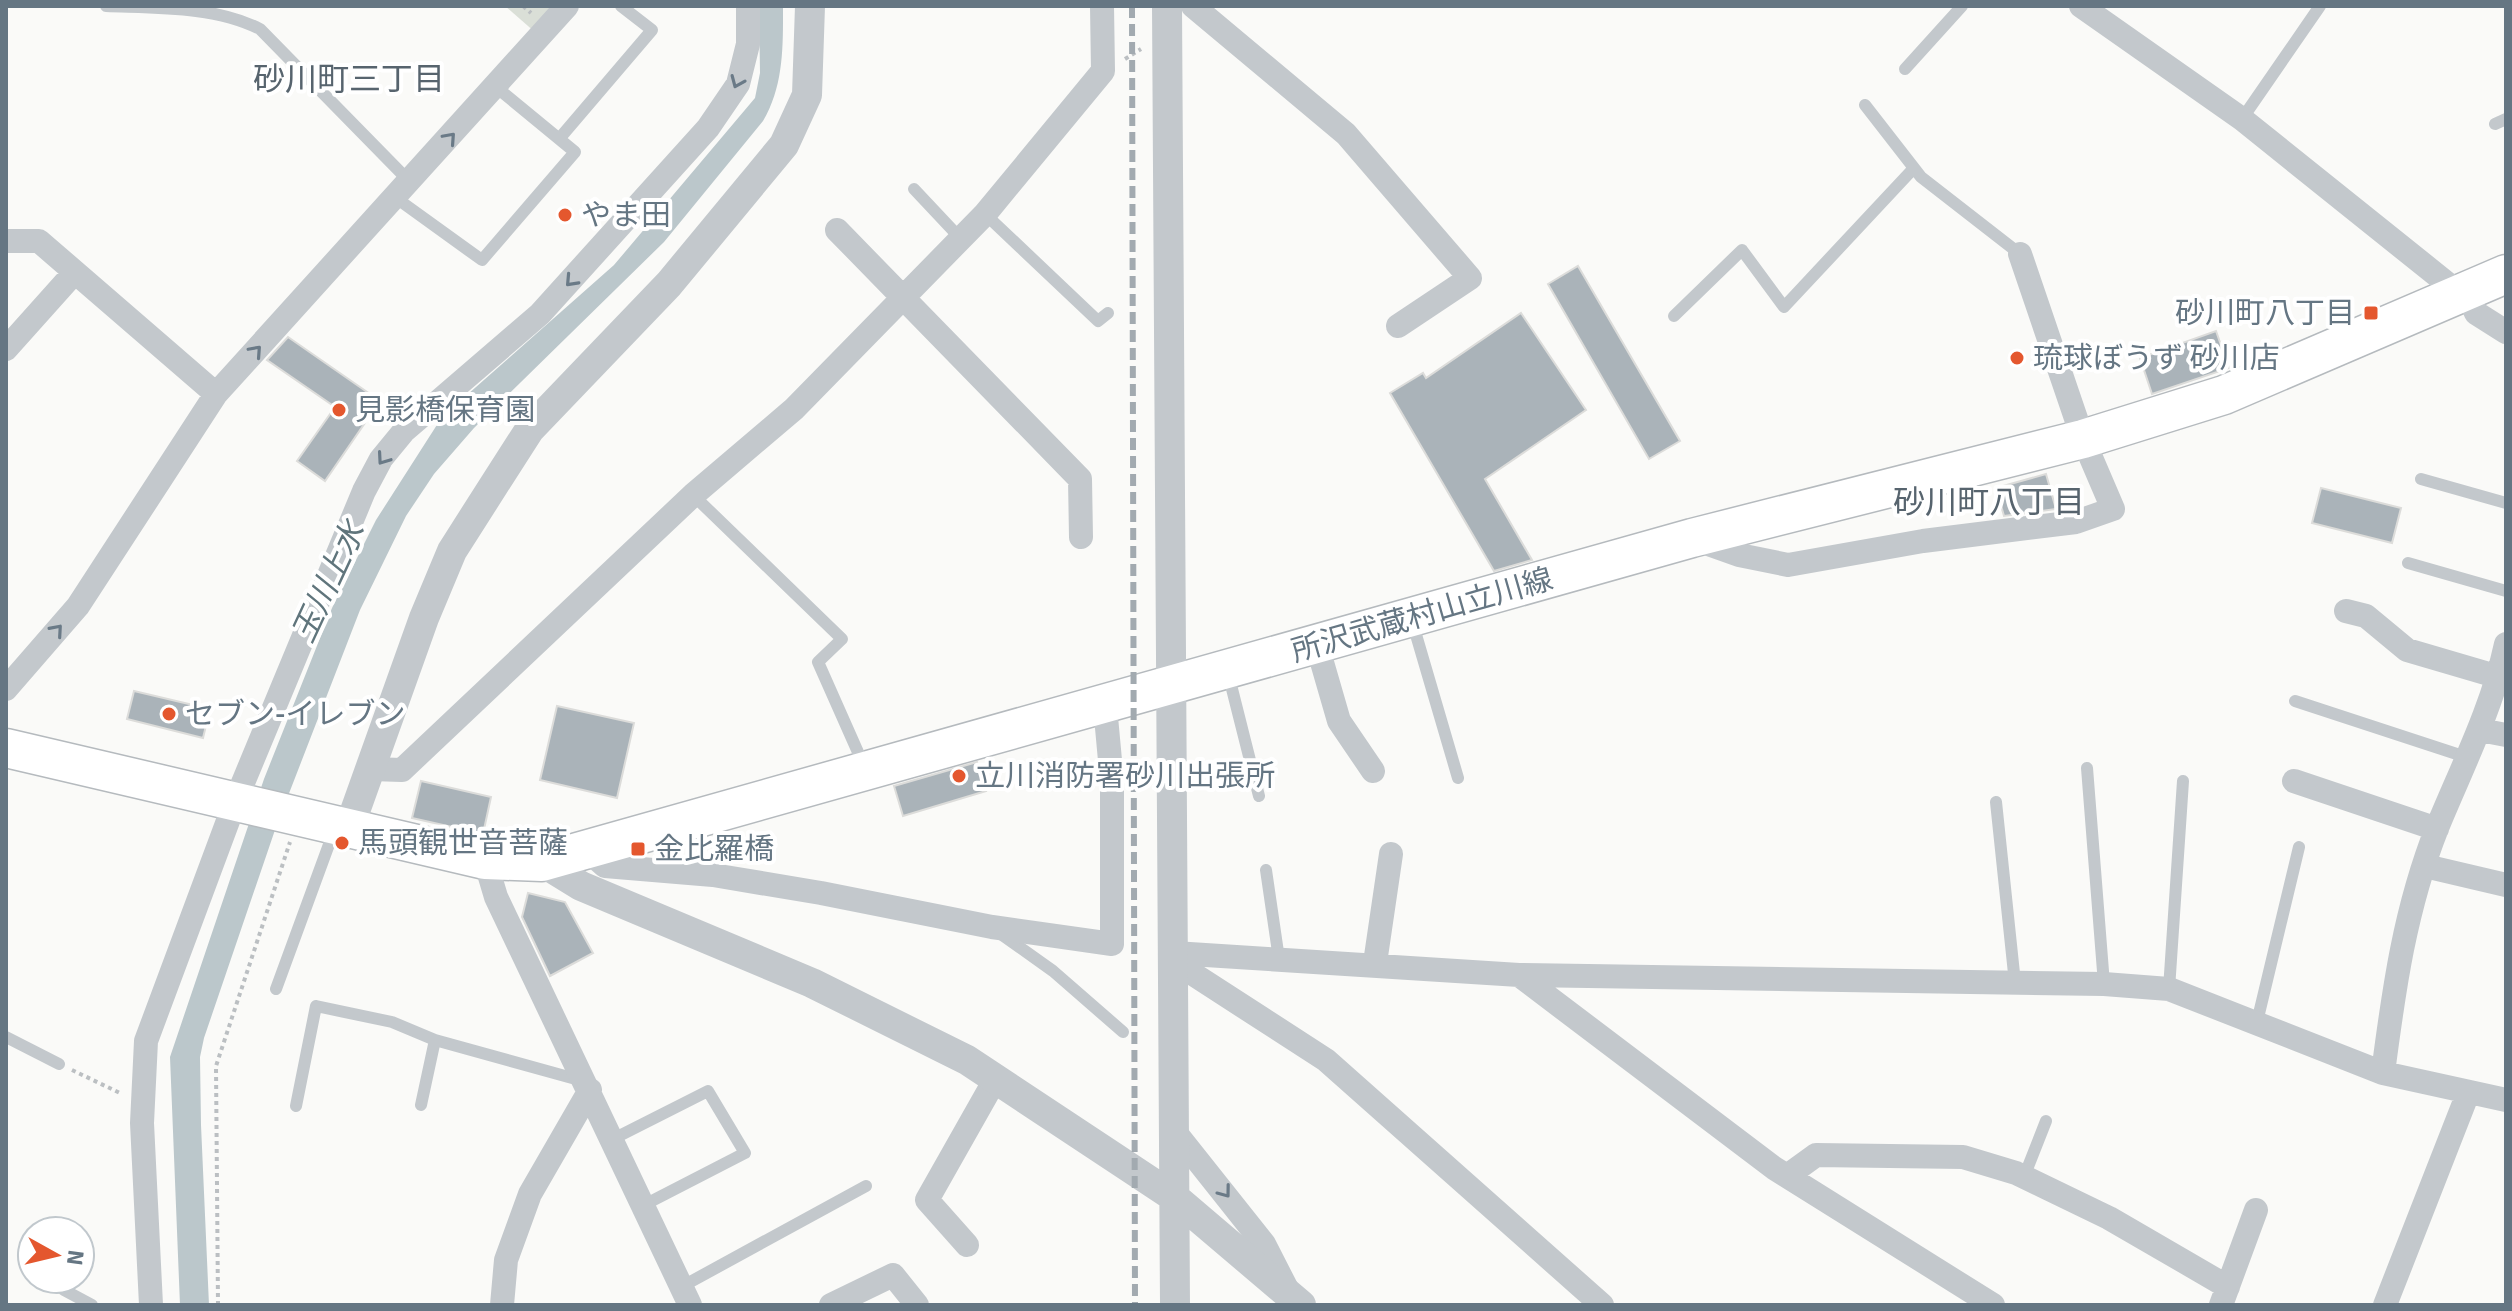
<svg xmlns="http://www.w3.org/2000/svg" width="2512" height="1311" viewBox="0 0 2512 1311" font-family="Signika,'Noto Sans JP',sans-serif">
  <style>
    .green { fill: #dadfd7 }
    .water { fill: #bbc7cb }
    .building { fill: #aab3b9; stroke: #dcdcda; stroke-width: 2 }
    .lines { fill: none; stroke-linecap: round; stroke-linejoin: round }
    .primary-casing { stroke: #b5babe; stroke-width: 41 }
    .path { stroke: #bbbfc2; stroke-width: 4; stroke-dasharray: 4 4; stroke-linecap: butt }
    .service { stroke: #c3c8cc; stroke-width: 12 }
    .minor { stroke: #c3c8cc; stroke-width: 24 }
    .tertiary { stroke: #c3c8cc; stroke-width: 30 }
    .primary { stroke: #fff; stroke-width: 38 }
    .rail { stroke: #a2aab0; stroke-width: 6; stroke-dasharray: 12 6; stroke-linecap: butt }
    .oneway { stroke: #6a7a87 }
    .poi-dot { fill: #e4572e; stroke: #fff; stroke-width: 3 }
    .labels { text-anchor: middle; stroke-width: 8; stroke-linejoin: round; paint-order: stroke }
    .poi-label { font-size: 30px; fill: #657683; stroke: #fff; text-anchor: start }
    .street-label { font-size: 30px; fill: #657683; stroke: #fff }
    .neighbourhood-label { font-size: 32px; fill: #57646e; stroke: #fff }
    .water-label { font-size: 32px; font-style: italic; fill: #60757c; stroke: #fff }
  </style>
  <rect width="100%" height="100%" fill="#fafaf8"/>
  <path class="green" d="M505 6H560L536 33Z"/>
  <path class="water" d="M759 6H783C783 46 784 85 763 121L664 242 474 428 434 474 406 516 360 610 276 827 204 1038 200 1057 201 1125 209 1305H180L170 1057 264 779 332 608 376 520 442 417 614 265 755 98 760 73Z"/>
  <path class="building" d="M1578 266 1680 441 1649 459 1548 284Z
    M1521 313 1586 410 1485 479 1532 560 1494 571 1390 393 1423 373 1426 378Z
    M2216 331 2229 368 2152 394 2140 358Z
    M288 337 380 401 325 481 297 461 335 407 267 360Z
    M2046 474 2056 509 2004 516 1996 488Z
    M2321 488 2401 508 2392 543 2312 523Z
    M134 691 210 709 203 738 127 719Z
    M557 706 634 723 617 798 540 780Z
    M977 762 986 791 903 816 894 786Z
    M421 781 491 797 483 834 412 818Z
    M528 893 565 902 593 953 550 976 522 917Z"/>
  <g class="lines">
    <g class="primary-casing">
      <path id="primary" d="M6 748 485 860 542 862 1692 538 2083 439 2224 395 2506 274"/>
    </g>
    <path class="path" d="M523 6 531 13
      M1125 59 1141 49
      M72 1070 122 1094
      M218 1305 216 1066 290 842"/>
    <path class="service" d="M106 6C155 8 215 6 260 29L410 182
      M1905 69 1962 6
      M1865 105 1921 177 2020 254
      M2242 119 2320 6
      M2495 124 2506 119
      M559 139 652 30 621 6
      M914 189 961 239
      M396 198 482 260 575 152 496 87
      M985 214 1098 321 1108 313
      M1674 316 1742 250 1784 307 1914 168
      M2421 479 2506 503
      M693 495 842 639 818 662 865 768
      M2408 563 2506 591
      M1412 621 1458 778
      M1228 673 1259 796
      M2295 701 2469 758
      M2087 768 2104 984
      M1996 802 2015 983
      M1266 870 1279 959
      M1001 934 1053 971 1123 1032
      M276 989 335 828
      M2169 989 2183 781
      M2257 1022 2299 847
      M6 1037 59 1064
      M421 1105 435 1040 583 1081
      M296 1106 316 1006 392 1022 435 1040
      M613 1139 708 1091 745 1153 644 1205
      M2024 1177 2046 1121
      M681 1287 866 1186
      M64 1290 92 1305"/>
    <path class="minor" d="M1193 6 1346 134 1470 278 1398 326
      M2081 6 2242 119 2459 293
      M837 230 1080 479 1081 537
      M6 241H39L216 394
      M2466 290 2476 313 2506 332
      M6 349 74 273
      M1694 539 1739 555 1788 565 1923 541 2076 522 2113 509 2083 439 2020 254
      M2346 611 2366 616 2407 650 2499 677
      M1317 645 1339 721 1373 771
      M6 689 78 606 216 394 567 6
      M2480 730 2506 735
      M371 769 402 770 693 495 794 409 985 214 1103 71 1102 6
      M2294 781 2437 829
      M588 851 605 866 713 875 821 893 992 927 1112 944V782L1105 706
      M485 860 496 897 690 1305
      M2425 866 2506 885
      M1174 953 1519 975 2104 984 2169 989 2383 1073 2506 1100
      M1173 961 1326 1060 1602 1305
      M1375 963 1391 854
      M1519 975 1774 1168 1993 1305
      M2383 1073C2394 988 2405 909 2437 828 2462 767 2492 709 2506 644
      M1175 1132 1264 1244 1287 1289
      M1787 1176 1816 1155 1963 1157 2016 1173 2109 1218 2228 1287
      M967 1245 927 1200 996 1078
      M151 1305 142 1123 146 1041 235 802 364 491 381 459 404 431 540 314 708 128 738 84 748 44V6
      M502 1305 506 1260 530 1194 590 1090
      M831 1305 893 1275 917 1305
      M2221 1305 2256 1210
      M2385 1305 2468 1093"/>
    <path class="tertiary" d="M1167 6 1175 1305
      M349 828 424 618 452 551 494 485 530 429 669 284 784 145 807 95 810 6
      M542 862 581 886 812 983 967 1060 1174 1197 1301 1305"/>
    <use href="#primary" class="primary"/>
    <path class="rail" d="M1132 6 1135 1305"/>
  </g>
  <defs><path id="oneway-chevron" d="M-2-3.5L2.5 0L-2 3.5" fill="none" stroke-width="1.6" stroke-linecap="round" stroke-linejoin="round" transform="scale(2)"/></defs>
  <g class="oneway">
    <use href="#oneway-chevron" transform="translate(737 82) rotate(113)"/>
    <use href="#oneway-chevron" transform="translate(450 138) rotate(-48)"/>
    <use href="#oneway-chevron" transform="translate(571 281) rotate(133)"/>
    <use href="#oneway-chevron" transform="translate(256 351) rotate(-48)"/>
    <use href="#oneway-chevron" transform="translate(383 459) rotate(125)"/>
    <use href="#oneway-chevron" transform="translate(57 630) rotate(-49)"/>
    <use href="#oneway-chevron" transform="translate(1225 1192) rotate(53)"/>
  </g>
  <g class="poi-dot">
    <circle cx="565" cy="215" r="8"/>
    <rect x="2363" y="305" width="16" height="16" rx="4"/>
    <circle cx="2017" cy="358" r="8"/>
    <circle cx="339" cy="410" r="8"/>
    <circle cx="169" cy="714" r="8"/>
    <circle cx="959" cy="776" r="8"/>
    <circle cx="342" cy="843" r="8"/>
    <rect x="630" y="841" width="16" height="16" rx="4"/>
  </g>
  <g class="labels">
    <g class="poi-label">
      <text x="581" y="225">やま田</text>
      <text x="2355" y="323" text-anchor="end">砂川町八丁目</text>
      <text x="2033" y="368">琉球ぼうず 砂川店</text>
      <text x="355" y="420">見影橋保育園</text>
      <text x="185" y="724">セブン-イレブン</text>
      <text x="975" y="786">立川消防署砂川出張所</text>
      <text x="358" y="853">馬頭観世音菩薩</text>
      <text x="654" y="859">金比羅橋</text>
    </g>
    <g class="street-label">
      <text transform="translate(1422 615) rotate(-16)" y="10">所沢武蔵村山立川線</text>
    </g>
    <g class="neighbourhood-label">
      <text x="349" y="90">砂川町三丁目</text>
      <text x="1989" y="513">砂川町八丁目</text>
    </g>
    <g class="water-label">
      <text transform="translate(328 582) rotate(-65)" y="11">玉川上水</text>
    </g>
  </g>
  <rect width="2512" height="1311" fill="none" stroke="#657683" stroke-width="16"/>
  <g transform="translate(56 1255) rotate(98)"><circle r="38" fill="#ffffff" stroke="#c1c8cd" stroke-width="2"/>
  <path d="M0-6L14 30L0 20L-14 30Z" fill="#e4572e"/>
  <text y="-12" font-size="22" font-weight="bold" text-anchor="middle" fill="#657683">N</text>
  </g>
</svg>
